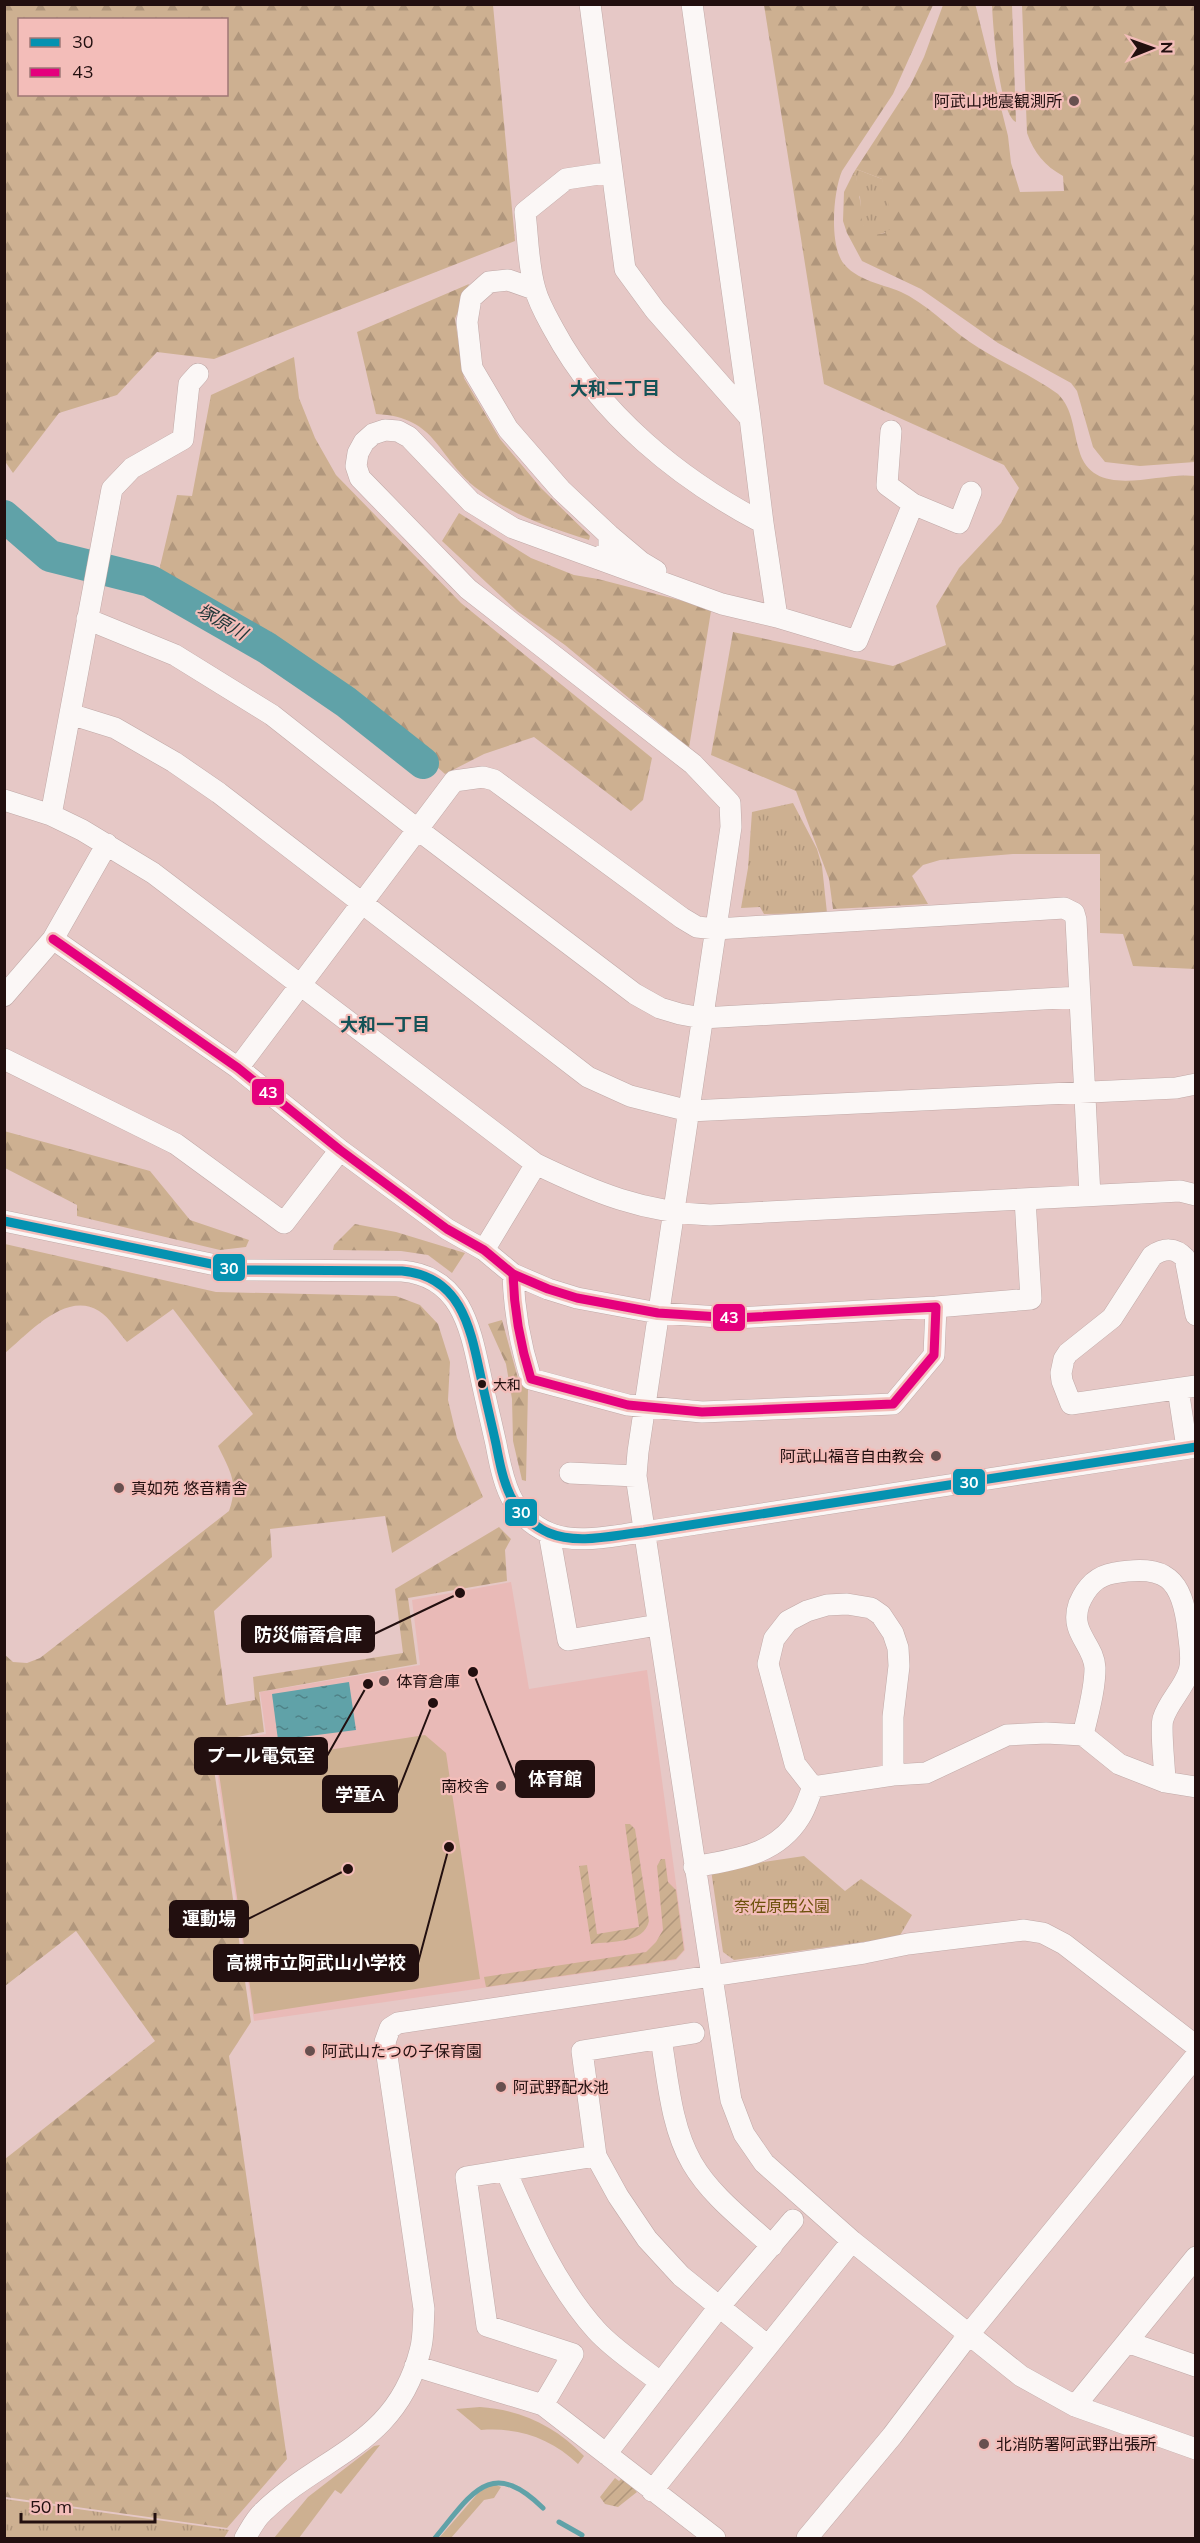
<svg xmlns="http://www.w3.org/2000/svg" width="1200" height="2543" viewBox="0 0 1200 2543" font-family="Mulish,'Noto Sans JP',sans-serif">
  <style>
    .built { fill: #e9bab7 }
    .grass { fill: #cdb091 }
    .forest { fill: url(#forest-firs); fill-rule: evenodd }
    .park { fill: url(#park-tufts) }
    .garden { fill: url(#garden-furrows) }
    .water { fill: url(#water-ripples) }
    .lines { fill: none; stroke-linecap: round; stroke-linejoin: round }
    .stream { stroke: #60a2a8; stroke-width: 5 }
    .river { stroke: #60a2a8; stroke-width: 32 }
    .minor-casing { stroke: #c0a9a7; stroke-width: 22 }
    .minor { stroke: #fbf7f6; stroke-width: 21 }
    .bus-1-casing { stroke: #f3bdb9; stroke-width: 14 }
    .bus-2-casing { stroke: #f3bdb9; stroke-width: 14 }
    .bus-1 { stroke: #0592b1; stroke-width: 9 }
    .bus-2 { stroke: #e5007d; stroke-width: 9 }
    .poi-dot { fill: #67504f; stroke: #f3bdb9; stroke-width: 2 }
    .bus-dot { fill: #220f0f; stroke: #f3bdb9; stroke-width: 2 }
    .labels { text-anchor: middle; stroke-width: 4.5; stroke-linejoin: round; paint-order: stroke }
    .bus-label { font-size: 14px; fill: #220f0f; stroke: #f3bdb9; text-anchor: start }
    .poi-label { font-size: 16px; fill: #220f0f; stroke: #f3bdb9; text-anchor: start }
    .park-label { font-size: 16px; fill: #6d510c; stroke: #f3bdb9 }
    .neighbourhood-label { font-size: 18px; font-weight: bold; fill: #155257; stroke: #f3bdb9 }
    .water-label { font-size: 18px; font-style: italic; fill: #1e3638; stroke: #f3bdb9 }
    .leader { fill: none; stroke: #220f0f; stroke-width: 2 }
    .callout-dot { fill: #220f0f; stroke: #f3bdb9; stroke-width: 2 }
    .callout { fill: #220f0f; stroke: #220f0f; stroke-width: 2 }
    .callout-label { font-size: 18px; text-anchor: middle; font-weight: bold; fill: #fff }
    .line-badge { stroke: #f3bdb9; stroke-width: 2 }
    .badge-label { font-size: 16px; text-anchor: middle; font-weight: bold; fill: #fff }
  </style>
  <defs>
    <pattern id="forest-firs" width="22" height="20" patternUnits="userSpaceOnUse" patternTransform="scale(1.5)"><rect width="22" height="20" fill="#cdb091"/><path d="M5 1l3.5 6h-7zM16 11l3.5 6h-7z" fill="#b0967c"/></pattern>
    <pattern id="park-tufts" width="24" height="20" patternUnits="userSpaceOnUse" patternTransform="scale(1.5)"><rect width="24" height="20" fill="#cdb091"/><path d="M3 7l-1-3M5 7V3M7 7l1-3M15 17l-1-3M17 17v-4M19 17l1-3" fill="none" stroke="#b0967c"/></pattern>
    <pattern id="garden-furrows" width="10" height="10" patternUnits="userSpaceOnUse" patternTransform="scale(1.5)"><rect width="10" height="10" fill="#cdb091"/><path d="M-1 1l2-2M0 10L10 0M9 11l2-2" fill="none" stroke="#b0967c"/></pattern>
    <pattern id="water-ripples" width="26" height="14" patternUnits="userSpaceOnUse" patternTransform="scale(1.5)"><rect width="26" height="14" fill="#60a2a8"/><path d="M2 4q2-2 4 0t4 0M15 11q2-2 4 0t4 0" fill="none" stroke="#4f8287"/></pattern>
  </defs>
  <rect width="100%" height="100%" fill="#e6c8c6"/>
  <path class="built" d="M511 1582 529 1689 647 1670 685 1950 676 1960 254 2021 213 1744 266 1734 260 1692 420 1665 412 1600Z"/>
  <path class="grass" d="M425 1735 446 1753 480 1979 254 2014 215 1746 266 1737 270 1759Z
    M480 2407C522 2410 555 2426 584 2456L578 2464C551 2438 518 2427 481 2430L456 2409Z
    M380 2445 341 2494 335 2490 299 2538H274L308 2497 374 2446Z
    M494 2484 501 2487 494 2498 484 2500 451 2538H439L479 2492Z"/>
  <path class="forest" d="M4 5H493L515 241 214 359 157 352 117 395 59 413 13 473 4 460ZM20 20H226V94H20Z
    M764 5H933L893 94 842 171C833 192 829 246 844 264 861 284 889 284 909 296 935 311 954 333 979 348 1005 364 1033 376 1058 394 1073 409 1073 430 1079 450 1093 502 1159 471 1195 476V969L1133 966 1123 934 1100 933V854H1013L940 860 923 865 912 876 928 904 833 909 829 879 796 791 711 755 733 632 893 666 946 645 936 606 959 568 1001 523 1019 488 1004 465 824 384Z
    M943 5H975L976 7 1008 136 1011 163 1020 192 1064 191 1063 176C1045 166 1034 153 1027 133L1022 5H1195V462L1140 466 1105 462 1093 447 1077 391 1071 383 998 343 921 289 862 261 847 233 843 221 844 192 853 174 856 175 864 226C870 234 875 235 885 233L882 179 856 169 910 86 924 57Z
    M992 5H1012L1016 122C999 113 993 25 992 5Z
    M469 284 455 319 464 378 500 439 541 488 590 536 589 540C550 528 512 515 479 490 436 458 439 417 376 414L357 332Z
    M294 357 299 398 315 438 336 475 461 603 652 758 643 800 631 811 534 737 484 754 445 774C413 746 381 715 347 690 287 645 225 607 158 575L177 495 192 496 211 395Z
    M459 513 531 558 574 575 598 579 683 601 711 611 689 748 565 645 517 611 442 541Z
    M4 1131 150 1171 190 1220 249 1240 246 1247 220 1250 77 1216V1205L5 1168Z
    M355 1224 396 1232 465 1253 452 1273 428 1255 401 1251 333 1250 334 1245Z
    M5 1244 216 1292 396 1296 420 1305 438 1324 450 1362 448 1400 457 1438 483 1497 392 1553 385 1516 270 1529 272 1557 214 1611 226 1705 255 1700 253 1677 403 1653 395 1589 499 1527 511 1539 505 1550 507 1581 408 1598 417 1664 259 1692 264 1732 210 1742 251 2022 229 2056 287 2459 227 2528 5 2497V2159L155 2041 76 1931 5 1986 4 1654 13 1662 27 1663 40 1658 229 1511C239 1483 230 1471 218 1446L253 1414 173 1309 127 1342C119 1333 109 1317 99 1311 66 1290 28 1334 5 1353Z
    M502 1320 519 1382 528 1389 526 1481 522 1480 513 1441 512 1399 506 1364 488 1324Z"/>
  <path class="park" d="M856 169 882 179 894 225C888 234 870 240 864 227 860 219 861 206 860 197L857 193 856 175 853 174Z
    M793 803 817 849 822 866 827 913 764 914 760 907 741 908 748 868 752 812Z
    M804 1856 845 1891 861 1879 912 1915 899 1937 734 1960 723 1952 711 1870Z
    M5 2499 229 2530 224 2538H5Z"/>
  <path class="garden" d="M625 1824H630L635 1829 649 1921C644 1944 611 1941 591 1944L579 1866 587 1865 597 1934 639 1927Z
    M661 1859H665L668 1882 676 1890 684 1950 676 1959 486 1987 484 1977 646 1952 656 1942 663 1930 657 1866Z
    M615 2478 619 2481 622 2478 637 2492 618 2507 605 2504 600 2497Z"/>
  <path class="water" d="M349 1682 356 1730 278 1740 272 1694Z"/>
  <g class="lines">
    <path class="stream" d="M559 2522 582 2535
      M435 2538C471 2495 490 2456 543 2508"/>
    <path class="river" d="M4 516 50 556 150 581 267 648 346 702 423 763"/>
    <g class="minor-casing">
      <path id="minor" d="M590 4 625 269 655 310 750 418 692 4
        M612 172 566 179 525 212C528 237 528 265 535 289 539 304 547 317 554 330 600 415 679 479 763 523
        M534 289 508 280 489 282 471 298 467 322 472 368 508 429 561 490 609 535V552L597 558
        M750 418 763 523 777 617 722 604 513 528 471 502 409 437 398 431 385 430 373 434 364 442 358 453 356 466 360 478 468 589 693 764 730 803 731 827 638 1452 636 1476 728 2082 731 2100 744 2134 764 2163 852 2241 1021 2376 1075 2406 1196 2449
        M891 431 887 485 913 504
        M609 535 641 562 656 571
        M777 617 857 641 913 504 959 523 971 492
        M87 619 175 655 272 715 417 829 635 994 660 1008 680 1014 702 1018 1080 997
        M70 714 115 728 174 762 219 793 588 1077 630 1096 689 1111 1176 1088 1196 1084
        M4 800 51 815 82 830 153 873 536 1164C596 1193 642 1212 710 1215L1180 1191 1196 1195
        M51 815 112 489 132 468 183 439 189 384 198 374
        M53 939 238 1068 340 1150 447 1229 484 1250 513 1274 548 1289 577 1298 658 1313 735 1318 936 1307 934 1355 893 1404 702 1412 628 1405 531 1379C520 1344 514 1311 513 1274
        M4 996 53 939 107 844
        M4 1059 176 1144 284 1223 340 1150
        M238 1068 454 781 483 777 494 780 682 918 697 927 716 929 1064 908 1074 913 1076 920 1090 1196
        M4 1221 240 1270 402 1271C460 1276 470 1326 480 1373 485 1397 491 1421 496 1444 503 1481 510 1516 549 1533 578 1545 614 1535 644 1532L1196 1447
        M484 1250 536 1164
        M936 1307 1031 1299 1025 1199
        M1196 1315 1185 1258C1175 1247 1164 1248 1152 1256L1112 1318 1068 1353 1064 1359 1061 1373 1062 1381 1071 1404 1196 1386
        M1178 1389 1187 1448
        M570 1473 636 1476
        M549 1533 568 1640 658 1625
        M1083 1735C1088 1713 1095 1690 1095 1668 1094 1644 1069 1633 1079 1604 1086 1587 1096 1576 1114 1573 1166 1564 1182 1578 1188 1630 1189 1642 1193 1659 1189 1671 1184 1688 1168 1702 1163 1719 1160 1729 1165 1769 1165 1782
        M813 1787 795 1764 768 1664 774 1639 788 1621 807 1611 827 1605 847 1604 871 1608 881 1615 893 1633 898 1648 899 1666 893 1717V1775
        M694 1867C735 1859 776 1856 800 1817 806 1808 809 1796 813 1787L893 1775 926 1773 1007 1735 1046 1733 1083 1735 1119 1764 1165 1782 1196 1787
        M694 2033 582 2051 596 2156 618 2196 647 2239 681 2276 768 2346
        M661 2039C668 2080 671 2127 692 2163 711 2196 745 2221 772 2246
        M506 2171C530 2227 555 2284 596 2330 614 2350 640 2366 661 2383
        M1127 2342 1196 2366
        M415 2366 543 2405 715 2538
        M543 2405 573 2354 487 2326 466 2177 596 2156
        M1075 2406 1196 2257
        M606 2454 719 2307 793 2220
        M652 2491 852 2241
        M245 2538C250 2530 255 2519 263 2512 323 2454 396 2445 420 2351 424 2338 423 2322 424 2309L385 2042 390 2028 398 2023 864 1953 908 1944 1024 1930 1043 1933 1064 1944 1196 2046
        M807 2538 892 2436 969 2334 1196 2056"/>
    </g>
    <use href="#minor" class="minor"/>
    <g class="bus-1-casing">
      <path id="bus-1" d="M4 1221 240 1270 402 1271C460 1276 470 1326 480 1373 485 1397 491 1421 496 1444 503 1481 510 1516 549 1533 578 1545 614 1535 644 1532L1196 1447"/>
    </g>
    <g class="bus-2-casing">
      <path id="bus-2" d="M53 939 238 1068 340 1150 447 1229 484 1250 513 1274 548 1289 577 1298 658 1313 735 1318 936 1307 934 1355 893 1404 702 1412 628 1405 531 1379C520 1344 514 1311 513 1274"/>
    </g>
    <use href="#bus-1" class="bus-1"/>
    <use href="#bus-2" class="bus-2"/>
  </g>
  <g class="poi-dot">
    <circle cx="1074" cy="101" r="6"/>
    <circle cx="936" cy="1456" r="6"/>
    <circle cx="119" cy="1488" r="6"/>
    <circle cx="384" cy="1681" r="6"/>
    <circle cx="501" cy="1786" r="6"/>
    <circle cx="310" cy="2051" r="6"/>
    <circle cx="501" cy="2087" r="6"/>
    <circle cx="984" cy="2444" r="6"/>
  </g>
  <circle class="bus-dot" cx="482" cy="1384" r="5"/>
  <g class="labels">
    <g class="bus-label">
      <text x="493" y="1390">大和</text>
    </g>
    <g class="poi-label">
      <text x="1062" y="107" text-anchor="end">阿武山地震観測所</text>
      <text x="924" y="1462" text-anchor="end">阿武山福音自由教会</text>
      <text x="131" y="1494">真如苑 悠音精舎</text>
      <text x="396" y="1687">体育倉庫</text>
      <text x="489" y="1792" text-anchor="end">南校舎</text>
      <text x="322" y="2057">阿武山たつの子保育園</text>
      <text x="513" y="2093">阿武野配水池</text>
      <text x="996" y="2450">北消防署阿武野出張所</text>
    </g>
    <g class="park-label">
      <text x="782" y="1912">奈佐原西公園</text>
    </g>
    <g class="neighbourhood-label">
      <text x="615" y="395">大和二丁目</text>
      <text x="385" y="1031">大和一丁目</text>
    </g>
    <g class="water-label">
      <text transform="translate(222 622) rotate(30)" y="6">塚原川</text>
    </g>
  </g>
  <path class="leader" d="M460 1593L374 1634M368 1684L327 1756M473 1672L516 1779M433 1703L397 1794M348 1869L248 1919M449 1847L418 1963"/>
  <g class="callout-dot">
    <circle cx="460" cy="1593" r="6"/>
    <circle cx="368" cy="1684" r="6"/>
    <circle cx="473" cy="1672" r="6"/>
    <circle cx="433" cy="1703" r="6"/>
    <circle cx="348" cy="1869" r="6"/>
    <circle cx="449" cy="1847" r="6"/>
  </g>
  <g class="callout">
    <rect x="242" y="1616" width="132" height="36" rx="6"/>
    <rect x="195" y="1738" width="132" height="36" rx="6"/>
    <rect x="516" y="1761" width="78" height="36" rx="6"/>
    <rect x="323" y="1776" width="74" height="36" rx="6"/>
    <rect x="170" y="1901" width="78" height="36" rx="6"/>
    <rect x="214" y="1945" width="204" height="36" rx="6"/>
  </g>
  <g class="callout-label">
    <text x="308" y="1641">防災備蓄倉庫</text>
    <text x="261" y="1762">プール電気室</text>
    <text x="555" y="1785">体育館</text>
    <text x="360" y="1801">学童A</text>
    <text x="209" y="1925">運動場</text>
    <text x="316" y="1969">高槻市立阿武山小学校</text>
  </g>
  <g class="line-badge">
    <rect x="251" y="1078" width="34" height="28" rx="6" fill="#e5007d"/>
    <rect x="212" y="1253" width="34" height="29" rx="6" fill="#0592b1"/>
    <rect x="712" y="1303" width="34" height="29" rx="6" fill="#e5007d"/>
    <rect x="952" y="1468" width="34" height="28" rx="6" fill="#0592b1"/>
    <rect x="504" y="1498" width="34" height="29" rx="6" fill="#0592b1"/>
  </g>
  <g class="badge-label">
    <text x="268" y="1098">43</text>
    <text x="229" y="1274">30</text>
    <text x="729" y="1323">43</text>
    <text x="969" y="1488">30</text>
    <text x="521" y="1518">30</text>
  </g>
  <rect width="1200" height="2543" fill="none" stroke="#220f0f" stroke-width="12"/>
  <rect x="18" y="18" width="210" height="78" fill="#f3bdb9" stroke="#9f7775" stroke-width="1.5"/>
  <rect x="30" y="38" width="30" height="9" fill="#0592b1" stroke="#9f7775" stroke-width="1.5"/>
  <text x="72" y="48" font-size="18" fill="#220f0f">30</text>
  <rect x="30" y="68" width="30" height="9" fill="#e5007d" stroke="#9f7775" stroke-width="1.5"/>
  <text x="72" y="78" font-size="18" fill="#220f0f">43</text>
  <g transform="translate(1152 48) rotate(89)" stroke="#f3bdb9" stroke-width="4.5" paint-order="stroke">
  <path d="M0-4.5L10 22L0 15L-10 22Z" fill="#220f0f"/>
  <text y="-9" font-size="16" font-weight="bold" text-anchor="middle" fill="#220f0f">N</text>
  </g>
  <path d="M21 2513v9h134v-9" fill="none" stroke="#220f0f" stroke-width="3"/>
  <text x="30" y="2513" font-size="18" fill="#220f0f" stroke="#f3bdb9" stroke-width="4.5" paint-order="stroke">50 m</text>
</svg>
